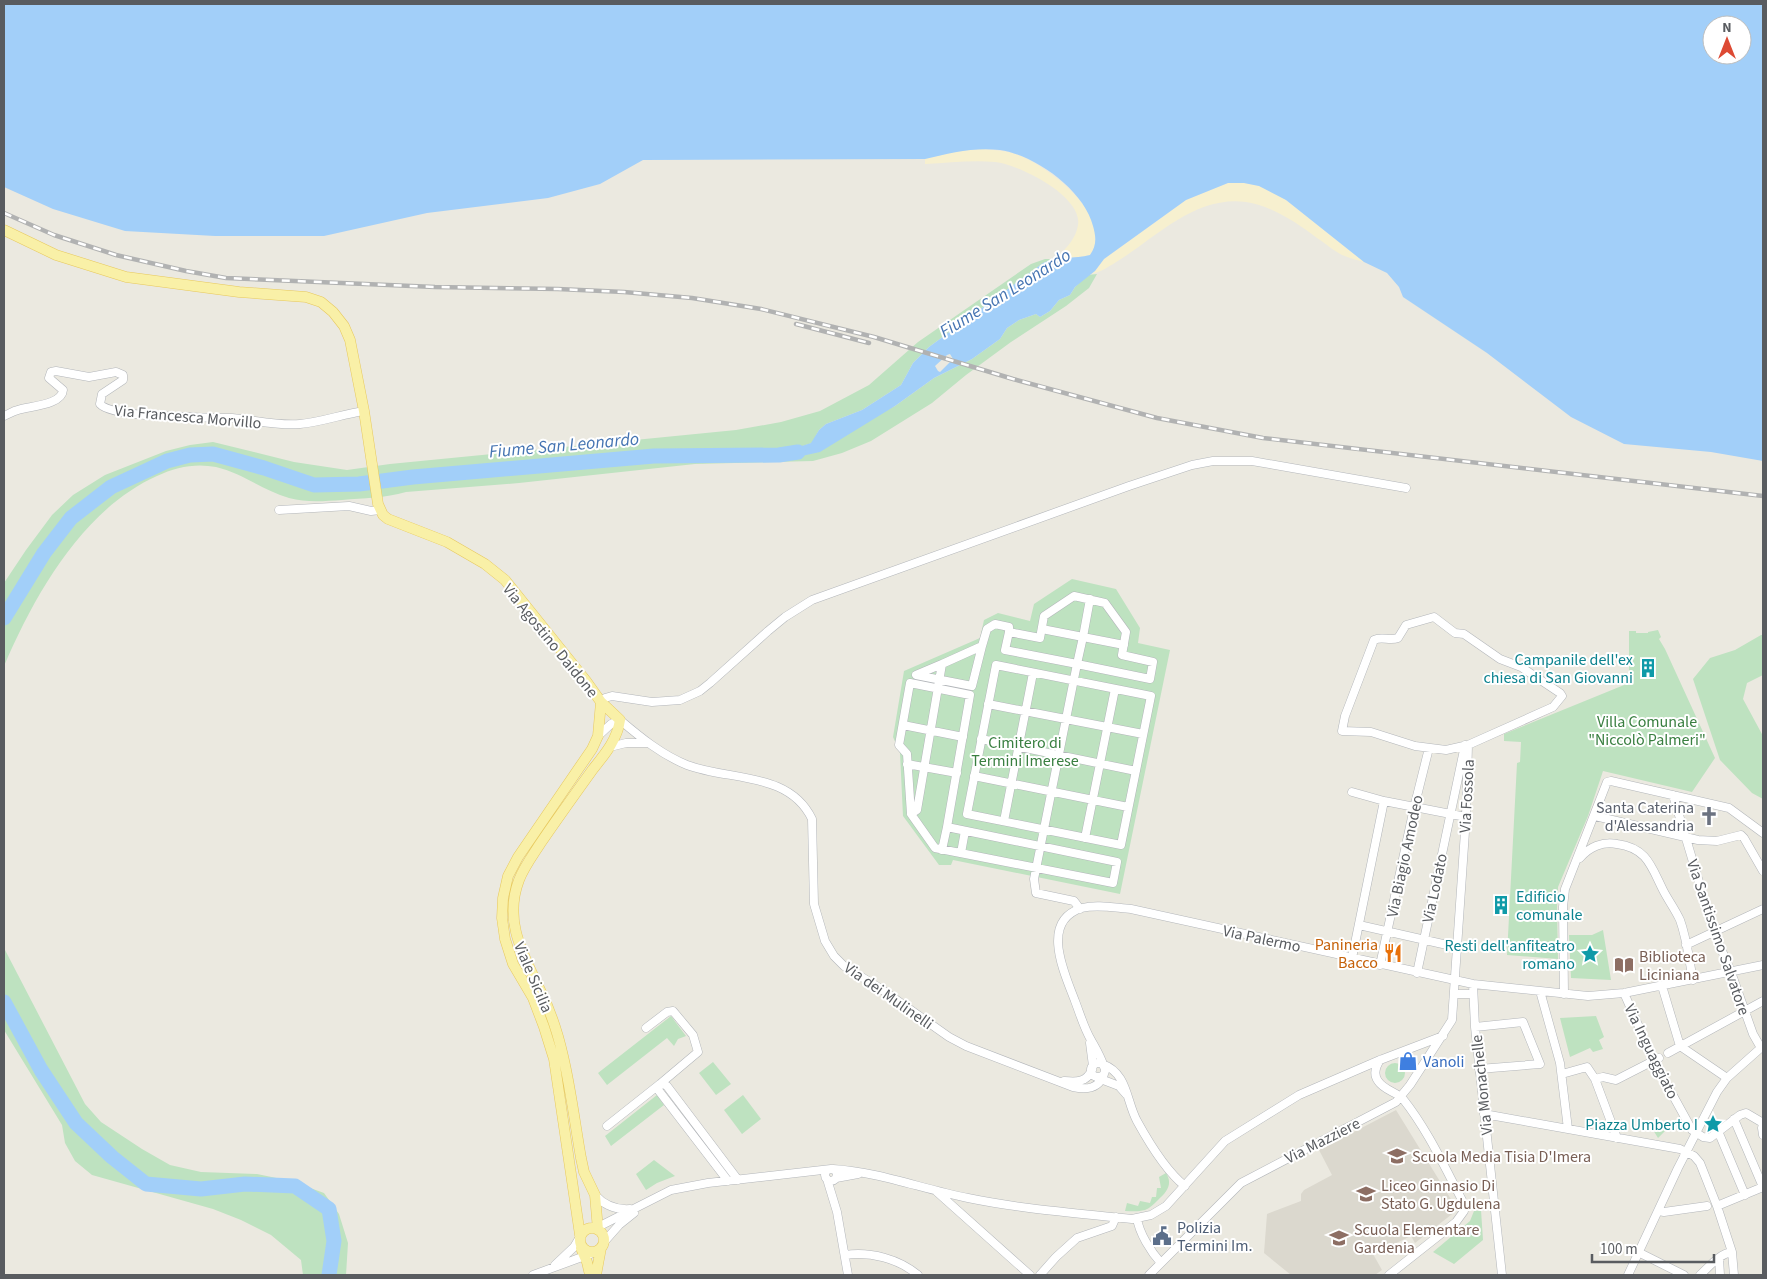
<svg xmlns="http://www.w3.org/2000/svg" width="1767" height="1279" viewBox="0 0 1767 1279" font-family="'Source Sans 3',sans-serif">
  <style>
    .education { fill: #dbd8ce }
    .green { fill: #bee2c0 }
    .sand { fill: #f7f0cf }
    .water { fill: #a2cff9; fill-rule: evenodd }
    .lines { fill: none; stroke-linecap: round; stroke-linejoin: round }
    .river { stroke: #a2cff9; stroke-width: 15 }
    .minor-casing { stroke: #b3b6ba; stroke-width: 9 }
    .major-casing { stroke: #e7c85d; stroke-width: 11 }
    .minor { stroke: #fff; stroke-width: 8 }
    .major { stroke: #f9f0a7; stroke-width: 10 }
    .rail-casing { stroke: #b1b2b2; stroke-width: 4.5 }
    .rail { stroke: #fff; stroke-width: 2.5; stroke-dasharray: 8; stroke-linecap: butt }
    .labels { text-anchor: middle; stroke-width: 4; stroke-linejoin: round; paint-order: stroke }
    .street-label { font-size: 16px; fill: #595c60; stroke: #fff }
    .culture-label { font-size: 16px; fill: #0d838f; stroke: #fff; text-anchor: end }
    .park-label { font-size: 16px; fill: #397f40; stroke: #fff }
    .worship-label { font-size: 16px; fill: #5b616d; stroke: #fff; text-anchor: end }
    .food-label { font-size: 16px; fill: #c56008; stroke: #fff; text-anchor: end }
    .education-label { font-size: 16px; fill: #785e54; stroke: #fff; text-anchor: start }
    .shop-label { font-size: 16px; fill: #366cbe; stroke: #fff; text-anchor: start }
    .service-label { font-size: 16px; fill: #4e5e75; stroke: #fff; text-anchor: start }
    .water-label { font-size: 18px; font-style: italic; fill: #4574b2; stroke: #fff }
  </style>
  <rect width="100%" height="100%" fill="#ebe9e0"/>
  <path class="education" d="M1396 1110 1457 1209 1456 1211 1415 1243 1411 1236 1373 1254 1382 1270 1375 1275H1291L1264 1253 1267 1214 1301 1201V1194L1304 1190 1332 1175 1319 1150Z"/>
  <path class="green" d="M1045 259H1055L1043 263 929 347 913 363 901 385 862 410 826 424 819 430 812 443 787 451 780 455 788 459 895 406 934 378 972 359 1000 339 1007 328 1019 320 1036 314 1040 317 1050 311 1059 300 1070 295 1075 287 1087 275 1097 274 1089 288 1066 306 1011 342 966 375 932 403 871 441 842 453 813 461 695 464 519 483 406 492C385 498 364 498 342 500 325 501 307 503 289 498 264 491 242 473 216 467 196 463 176 467 157 476 83 509 35 594 4 666V583L26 550 52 515 73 495 105 475 166 451 190 445 213 442 294 462 347 470 390 464 736 430 781 422 820 411 869 385 918 342 1031 264Z
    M1072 579 1116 589 1140 628 1138 643 1170 650 1120 894 953 860 951 865H939L903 816 900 753 893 737 904 671 980 638 984 620 998 613 1030 621 1034 604Z
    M1658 630 1661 637 1659 639 1665 649 1715 758 1692 792 1603 771 1588 816 1558 887 1557 908 1558 959 1507 955 1517 763 1520 762 1521 742 1504 741V734L1629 683V631H1636V633H1648V632Z
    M1761 635H1763V675L1747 683 1743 699 1763 736V799L1752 793 1720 760 1693 679 1710 658 1735 650Z
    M1603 930 1611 980 1571 978 1569 935H1592Z
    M4 948 85 1104 101 1122 142 1149 170 1165 201 1172 257 1174 291 1181 324 1193 339 1214 348 1243 346 1275H303L301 1260 271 1235 241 1220 213 1209 92 1175 75 1161 65 1143 62 1125 4 1030Z
    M671 1016 686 1036 678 1039 674 1046 667 1038 607 1085 598 1073Z
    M1596 1016 1604 1037 1599 1040 1603 1049 1593 1052 1590 1048 1570 1057 1560 1018Z
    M713 1062 731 1084 716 1095 699 1073Z
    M1385 1073a10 10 0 1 1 20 0a10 10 0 1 1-20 0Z
    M657 1095 664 1105 611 1146 605 1136Z
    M743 1095 761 1119 742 1134 724 1110Z
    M1659 1120 1665 1131 1658 1138 1650 1125Z
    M654 1160 675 1176 657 1183 646 1190 636 1174Z
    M1166 1173C1173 1184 1167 1192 1158 1200 1154 1204 1150 1208 1145 1210 1138 1212 1131 1211 1125 1211L1127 1203 1138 1206 1140 1201 1150 1203 1152 1197H1156L1157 1188H1161L1159 1177Z
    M1481 1210 1483 1240 1454 1264 1433 1252 1470 1221 1474 1211Z"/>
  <path class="sand" d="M980 149C992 150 1004 150 1015 154 1046 164 1117 217 1090 255L1081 257 1055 259C1065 250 1076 239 1078 225 1083 196 1018 164 995 162 972 160 948 163 925 164V159L958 151Z
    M1228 183H1244L1259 186 1271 191 1286 200 1364 262C1357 260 1349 258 1342 255 1334 251 1325 243 1317 238 1297 223 1272 206 1246 202 1196 196 1160 234 1121 259 1110 266 1100 273 1087 275L1095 271 1104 259 1186 200Z"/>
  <path class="water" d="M4 4H1763V461L1711 452 1624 444 1571 417 1487 353 1403 297 1399 287 1387 273 1364 262 1286 200 1259 186 1244 183H1228L1186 200 1104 259 1095 271 1075 287 1070 295 1059 300 1050 311 1040 317 1036 314 1019 320 1007 328 1000 339 972 359 934 378 895 406 820 452 788 459 779 455 786 451 811 443 819 430 826 424 862 410 901 385 913 363 929 347 1043 263C1057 256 1075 259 1090 255 1097 245 1096 237 1093 226 1084 190 1035 155 1000 150 974 147 950 153 925 159L643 160 600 184 548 198 427 213 324 236H215L125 231 53 209 4 187ZM1712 25H1742V55H1712ZM950 354 953 359 940 372 938 371 935 366 947 355Z
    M1470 1226 1477 1228 1476 1234 1466 1235 1465 1230Z"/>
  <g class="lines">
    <path class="river" d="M4 618 44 553 71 518 111 487 167 461 190 455 213 454 264 468 314 485 359 484 413 477 654 456 779 455 798 452
      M4 1002 41 1070 76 1123 112 1157 146 1184 201 1189 245 1184 295 1186 329 1209 334 1241 329 1275"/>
    <g class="minor-casing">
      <path id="minor" d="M4 416C9 414 13 411 18 410 30 406 62 405 63 390L49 378 51 372 56 371 89 377 116 372 123 375V380L102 394 100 404C113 419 209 417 232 418 255 420 277 426 300 424 322 422 343 414 364 411
        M279 510 349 506 371 511 380 510
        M1434 617 1455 633 1464 634 1500 659 1521 667 1560 693 1562 696 1553 707 1468 745 1446 750 1415 746 1371 732 1342 731 1345 716 1374 640C1381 636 1390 641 1398 638L1406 625Z
        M1042 629 1083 637 1090 599
        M942 664 916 675 972 686 982 646
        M996 665 1151 696 1121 845 967 814Z
        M910 683 970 695 947 827 1117 862 1113 883 935 848 911 814 907 754 899 745Z
        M601 702 605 698 612 696 652 702 680 700 700 691 710 683 768 631 785 617 812 600 1129 486 1192 465 1213 461H1252L1406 488
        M988 704 1143 734
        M903 725 963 737
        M598 736 611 724 620 720C640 737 662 755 687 765 729 781 789 771 812 819L814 904 825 941 834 956 844 966 881 989 949 1037 966 1046 1073 1087C1087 1090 1099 1089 1104 1074
        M981 739 1136 771
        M610 747 626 743H648
        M907 764 957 773
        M974 776 1128 807
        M1352 792 1384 801 1466 817
        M1673 795 1714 932 1731 972 1753 1034 1761 1048
        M911 814 917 810 942 664 982 646 987 629 995 624 1009 627V632
        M1595 816 1698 840 1717 841 1741 835 1744 838 1763 871
        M1004 821 1033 673
        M1085 838 1115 689
        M942 850 947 827
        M961 853 965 831
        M1580 858C1589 847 1603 841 1617 844 1647 848 1651 866 1663 890 1668 900 1675 909 1680 920 1687 939 1689 960 1693 980
        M1080 909 1074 901 1036 893 1034 879 1077 664 1150 679 1153 662 1122 655 1126 632 1105 603 1074 596 1044 616 1040 638 1009 632 1005 650 1077 664 1083 637 1124 645
        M1359 925 1456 947
        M1686 945 1763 909
        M1352 958 1384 801
        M1380 965 1414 808 1429 748
        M1417 973 1465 745
        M1473 984 1475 1027 1502 1275
        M1662 986 1680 1046 1727 1078
        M1540 991 1560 1063 1568 1129
        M1624 993 1654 1061 1692 1130 1703 1137 1710 1138 1740 1115 1746 1113 1763 1123
        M1454 994H1472
        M1564 994 1563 907 1565 889 1607 782 1611 781 1729 808 1763 833
        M1475 1027 1523 1022 1540 1064 1479 1069
        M1090 1043 1093 1066
        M1668 1053 1763 1001
        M1380 1060C1376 1066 1373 1074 1378 1081 1384 1090 1396 1092 1403 1099 1427 1129 1444 1166 1462 1200L1464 1211 1456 1222 1389 1275
        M1091 1070a7 7 0 1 1 14 0a7 7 0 1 1-14 0Z
        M1102 1064C1128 1073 1126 1101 1137 1121 1148 1141 1167 1172 1185 1186
        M1104 1067C1101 1057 1096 1049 1091 1040 1084 1028 1080 1014 1075 1001 1065 974 1039 921 1082 908 1097 904 1116 908 1131 909L1473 984 1588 996 1624 993 1763 965
        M1562 1074 1587 1067 1595 1079 1603 1077 1616 1080 1659 1058
        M1098 1078 1119 1086 1126 1094
        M1595 1079 1617 1138
        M1064 1081C1076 1082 1086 1083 1092 1070
        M1484 1114 1680 1149 1694 1156 1700 1163 1717 1206 1732 1252 1734 1275
        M1734 1119 1763 1187
        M1763 1124 1762 1128 1763 1135
        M607 1126 660 1084 698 1052 693 1035 673 1011 667 1012 646 1028
        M1718 1131 1745 1195
        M825 1175a6 6 0 1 1 12 0a6 6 0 1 1-12 0Z
        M833 1169C879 1172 922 1189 968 1198 1021 1209 1077 1213 1132 1219L1151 1215 1166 1206 1225 1141 1299 1095 1380 1060 1443 1036
        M836 1178 858 1174
        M827 1179 837 1212 848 1275
        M728 1181 659 1091 658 1088 660 1084H663L667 1086 738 1180
        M937 1192 1030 1275
        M595 1195C604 1205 616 1210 630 1209
        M1717 1206 1763 1187
        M1659 1211 1664 1212 1707 1206
        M1137 1218C1139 1233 1151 1252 1161 1263
        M592 1228 598 1227 671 1190 708 1183 831 1169
        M604 1242 619 1225 634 1213
        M1640 1253 1684 1275
        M845 1255C870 1251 899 1259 918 1275
        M1719 1258 1720 1275
        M555 1265 574 1247 580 1237
        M533 1275 593 1253
        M1040 1275 1056 1257 1077 1238 1112 1226 1116 1217
        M1149 1275 1241 1183 1396 1102 1410 1085 1452 1020 1466 817 1468 745
        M1628 1275 1678 1168 1717 1092 1727 1078 1763 1046
        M1700 1275C1710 1266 1719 1254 1732 1252"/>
    </g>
    <g class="major-casing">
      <path id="major" d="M4 230 56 255 126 277 239 292 306 297 321 302 333 312 344 326 350 340 364 411 378 504 383 515 388 519 447 542 485 564 505 580 586 681 601 702 620 720C617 740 605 754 593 769 575 794 557 819 540 844 533 855 524 867 519 880 503 922 524 956 541 992 551 1012 558 1034 563 1056 571 1090 575 1124 581 1158L584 1172 595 1195 598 1230
        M580 1240a12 12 0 1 1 24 0a12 12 0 1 1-24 0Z
        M580 1235 554 1059 544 1027 533 998 513 964 505 939 502 918 503 898 508 876 518 857 592 749 598 736 601 702
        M581 1248 587 1262 590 1275
        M596 1275 601 1248"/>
    </g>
    <use href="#minor" class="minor"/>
    <use href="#major" class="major"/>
    <g class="rail-casing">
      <path id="rail" d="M4 213 54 235 116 255 186 271 226 278 435 287 558 289 624 292 692 298 761 309 874 337 1013 379 1157 418 1263 438 1763 496
        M796 324 869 343"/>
    </g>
    <use href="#rail" class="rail"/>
  </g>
  <defs>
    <g id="building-bare" transform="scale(1.5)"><path d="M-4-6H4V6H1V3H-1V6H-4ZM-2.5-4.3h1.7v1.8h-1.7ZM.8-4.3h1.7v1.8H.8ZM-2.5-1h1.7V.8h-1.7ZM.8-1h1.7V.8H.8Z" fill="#0f9aa8" stroke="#fff" stroke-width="2.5" paint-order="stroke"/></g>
    <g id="church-bare" transform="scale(1.5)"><path d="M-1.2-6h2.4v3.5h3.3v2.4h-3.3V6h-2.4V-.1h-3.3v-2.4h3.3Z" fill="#6b7280" stroke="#fff" stroke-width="2.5" paint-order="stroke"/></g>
    <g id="restaurant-bare" transform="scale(1.5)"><path d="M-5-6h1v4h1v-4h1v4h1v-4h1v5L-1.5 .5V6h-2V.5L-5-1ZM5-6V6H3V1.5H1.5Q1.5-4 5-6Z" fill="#e8710a" stroke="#fff" stroke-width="2.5" paint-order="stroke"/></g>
    <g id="sight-bare" transform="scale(1.5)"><path d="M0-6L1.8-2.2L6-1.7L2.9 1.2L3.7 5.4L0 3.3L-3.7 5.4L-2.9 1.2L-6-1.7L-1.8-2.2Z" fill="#0f9aa8" stroke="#fff" stroke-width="2.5" paint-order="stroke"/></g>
    <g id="library-bare" transform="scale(1.5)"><path d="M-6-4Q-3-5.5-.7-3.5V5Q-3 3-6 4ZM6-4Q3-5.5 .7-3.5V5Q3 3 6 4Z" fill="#8d6e63" stroke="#fff" stroke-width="2.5" paint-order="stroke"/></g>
    <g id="shop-bare" transform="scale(1.5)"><path d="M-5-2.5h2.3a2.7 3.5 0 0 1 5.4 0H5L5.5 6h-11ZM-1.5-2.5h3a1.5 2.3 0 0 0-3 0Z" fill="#3f7fe0" stroke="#fff" stroke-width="2.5" paint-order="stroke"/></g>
    <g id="school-bare" transform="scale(1.5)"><path d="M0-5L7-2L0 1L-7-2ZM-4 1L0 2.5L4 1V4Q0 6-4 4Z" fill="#8d6e63" stroke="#fff" stroke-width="2.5" paint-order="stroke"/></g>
    <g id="university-bare" transform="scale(1.5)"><path d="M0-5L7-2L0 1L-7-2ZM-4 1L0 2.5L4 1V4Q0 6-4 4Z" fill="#8d6e63" stroke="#fff" stroke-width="2.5" paint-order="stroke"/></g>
    <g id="civic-bare" transform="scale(1.5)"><path d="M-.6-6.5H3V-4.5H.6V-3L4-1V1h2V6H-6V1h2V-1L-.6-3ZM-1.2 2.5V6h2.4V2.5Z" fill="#5c6f8a" stroke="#fff" stroke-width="2.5" paint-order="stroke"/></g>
  </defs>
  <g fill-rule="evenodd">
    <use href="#building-bare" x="1648" y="668"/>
    <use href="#church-bare" x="1709" y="816"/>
    <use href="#building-bare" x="1501" y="905"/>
    <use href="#restaurant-bare" x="1393" y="953"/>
    <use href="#sight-bare" x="1590" y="954"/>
    <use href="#library-bare" x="1624" y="965"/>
    <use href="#shop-bare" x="1408" y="1061"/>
    <use href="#sight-bare" x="1713" y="1124"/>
    <use href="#school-bare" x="1397" y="1156"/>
    <use href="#university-bare" x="1366" y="1194"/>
    <use href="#civic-bare" x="1162" y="1236"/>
    <use href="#school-bare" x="1339" y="1238"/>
  </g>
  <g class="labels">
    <g class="street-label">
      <text transform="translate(188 416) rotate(5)" y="6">Via Francesca Morvillo</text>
      <text transform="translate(551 640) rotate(51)" y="6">Via Agostino Daidone</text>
      <text transform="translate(1466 796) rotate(-87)" y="6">Via Fossola</text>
      <text transform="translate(1404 856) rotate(-78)" y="6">Via Biagio Amodeo</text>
      <text transform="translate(1434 888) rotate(-78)" y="6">Via Lodato</text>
      <text transform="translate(1719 937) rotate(71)" y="6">Via Santissimo Salvatore</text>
      <text transform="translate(1262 938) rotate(12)" y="6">Via Palermo</text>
      <text transform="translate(534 977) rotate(67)" y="6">Viale Sicilia</text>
      <text transform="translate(889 995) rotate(35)" y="6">Via dei Mulinelli</text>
      <text transform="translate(1652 1051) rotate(64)" y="6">Via Inguaggiato</text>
      <text transform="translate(1481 1085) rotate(-96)" y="6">Via Monachelle</text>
      <text transform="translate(1322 1140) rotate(-27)" y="6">Via Mazziere</text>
    </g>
    <g class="culture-label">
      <text x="1633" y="665">Campanile dell'ex<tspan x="1633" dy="18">chiesa di San Giovanni</tspan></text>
      <text x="1516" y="902" text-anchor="start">Edificio<tspan x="1516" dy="18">comunale</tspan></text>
      <text x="1575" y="951">Resti dell'anfiteatro<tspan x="1575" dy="18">romano</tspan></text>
      <text x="1698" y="1130">Piazza Umberto I</text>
    </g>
    <g class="park-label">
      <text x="1647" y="727">Villa Comunale<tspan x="1647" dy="18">"Niccolò Palmeri"</tspan></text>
      <text x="1025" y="748">Cimitero di<tspan x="1025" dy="18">Termini Imerese</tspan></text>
    </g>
    <g class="worship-label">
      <text x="1694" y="813">Santa Caterina<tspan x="1694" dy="18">d'Alessandria</tspan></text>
    </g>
    <g class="food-label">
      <text x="1378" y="950">Panineria<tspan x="1378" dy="18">Bacco</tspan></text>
    </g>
    <g class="education-label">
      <text x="1639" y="962">Biblioteca<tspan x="1639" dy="18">Liciniana</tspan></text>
      <text x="1412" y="1162">Scuola Media Tisia D'Imera</text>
      <text x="1381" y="1191">Liceo Ginnasio Di<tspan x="1381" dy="18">Stato G. Ugdulena</tspan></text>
      <text x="1354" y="1235">Scuola Elementare<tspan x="1354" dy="18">Gardenia</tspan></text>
    </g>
    <g class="shop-label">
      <text x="1423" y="1067">Vanoli</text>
    </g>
    <g class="service-label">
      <text x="1177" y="1233">Polizia<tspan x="1177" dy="18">Termini Im.</tspan></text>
    </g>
    <g class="water-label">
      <text transform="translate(1005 293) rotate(-32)" y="6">Fiume San Leonardo</text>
      <text transform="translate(564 445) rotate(-5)" y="6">Fiume San Leonardo</text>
    </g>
  </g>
  <rect width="1767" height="1279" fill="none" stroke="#595c60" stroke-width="10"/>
  <g transform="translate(1727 40)"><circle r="24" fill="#ffffff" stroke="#bdbebf"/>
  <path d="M0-4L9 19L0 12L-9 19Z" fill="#dd4a34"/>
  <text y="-8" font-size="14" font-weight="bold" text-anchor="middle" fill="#595c60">N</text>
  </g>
  <path d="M1592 1254v8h122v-8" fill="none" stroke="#595c60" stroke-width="2.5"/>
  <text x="1600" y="1254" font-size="15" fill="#595c60" stroke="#ffffff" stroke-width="4" paint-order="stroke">100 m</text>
</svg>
